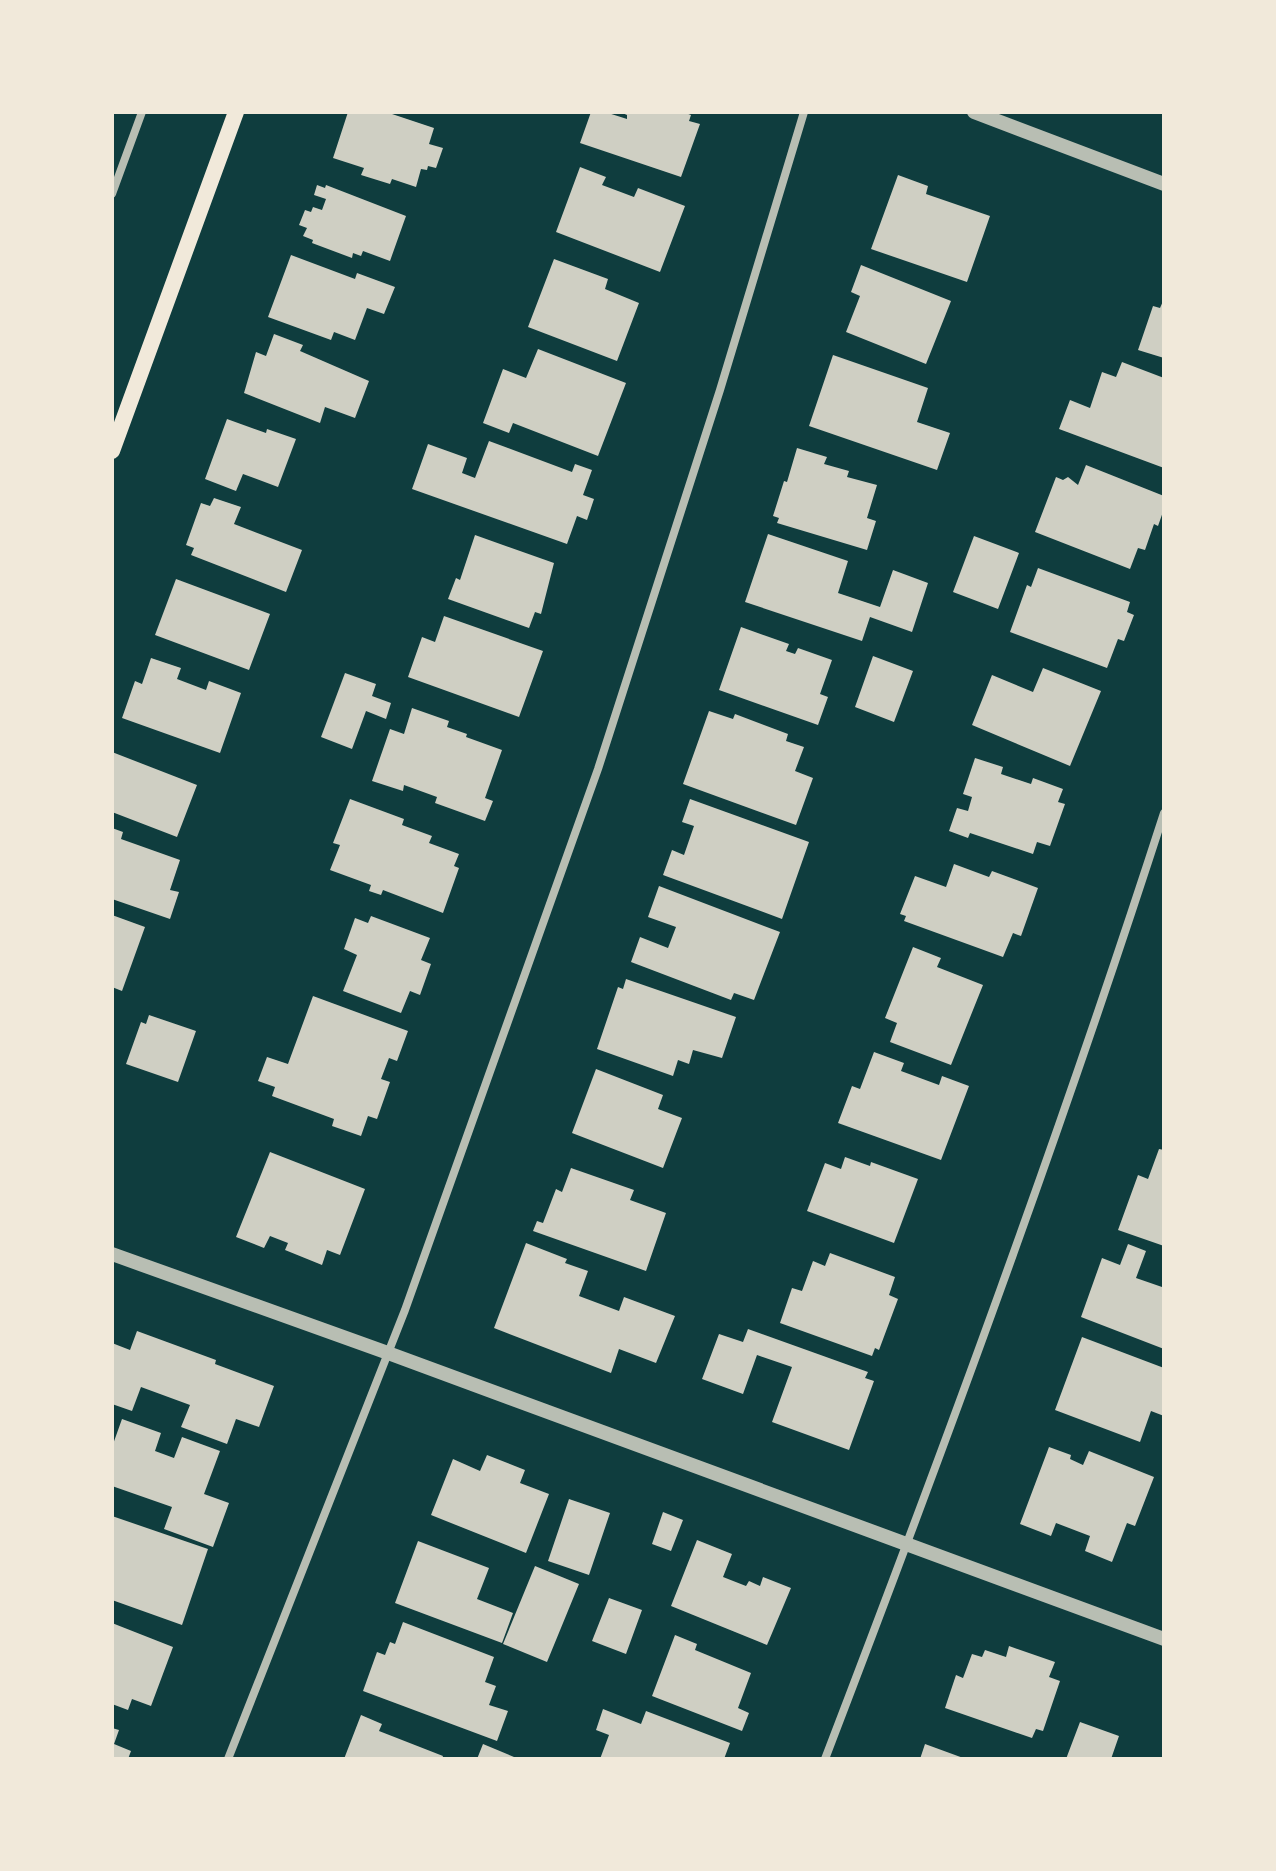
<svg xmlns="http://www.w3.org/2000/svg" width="1276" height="1871" viewBox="0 0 1276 1871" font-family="'Roboto Condensed',sans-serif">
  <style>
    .building { fill: #cfcfc3 }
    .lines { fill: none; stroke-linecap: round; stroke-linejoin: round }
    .minor { stroke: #b8beb3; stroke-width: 8 }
    .tertiary { stroke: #b8beb3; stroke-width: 14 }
    .secondary { stroke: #f1e9da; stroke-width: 16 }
  </style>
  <rect width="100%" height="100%" fill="#0f3d3e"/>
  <path class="building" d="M348 112H392V114L434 128 429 144 443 148 436 168 428 166 427 170 421 169 416 187 392 179 390 184 361 175 364 168 333 158Z
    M591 112H605L627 119V115L620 112H683L691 115 689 121 700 124 681 177 580 143Z
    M580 167 606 177 602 185 634 197 638 188 685 206 660 272 556 232Z
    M898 175 928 186 926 194 990 216 967 282 871 249Z
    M317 185 325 188 326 185 406 216 390 261 363 251 361 256 353 253 352 258 312 243 313 240 303 236 307 228 299 225 305 210 311 212 313 207 322 210 326 199 314 195Z
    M291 255 355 279 357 273 395 287 384 314 367 308 355 340 334 332 331 340 268 317Z
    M554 259 608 279 605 289 639 303 617 361 528 327Z
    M861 265 951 301 926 364 846 332 860 296 851 292Z
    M1164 299V358L1138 350 1153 306 1160 308Z
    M274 334 303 345 300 351 369 381 355 418 325 407 320 423 244 393 256 352 266 356Z
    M538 349 626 383 598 456 513 423 509 433 483 423 503 369 526 378Z
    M833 355 928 388 917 422 950 433 937 470 809 426Z
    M1122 362 1164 378V468L1059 429 1070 400 1090 408 1102 372 1116 377Z
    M227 419 266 433 267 429 296 439 278 487 243 474 236 491 205 479Z
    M489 441 572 472 575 464 592 470 583 495 594 499 587 520 577 516 567 544 412 489 428 444 467 458 462 473 475 478Z
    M797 448 827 457 824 464 849 471 847 477 877 485 867 518 876 521 867 550 777 523 779 518 773 516 784 481 787 482Z
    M1086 465 1164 496V509L1158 526 1154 524 1145 550 1138 548 1130 569 1035 532 1056 477 1063 480 1068 477 1078 485Z
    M214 498 241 507 234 524 302 550 286 592 191 555 194 548 186 545 201 503 210 506Z
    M768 534 848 561 838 593 880 607 893 570 928 583 912 632 870 617 862 641 745 602Z
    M475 535 554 563 541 614 535 612 529 628 448 599 456 578 460 580Z
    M974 536 1019 553 998 609 953 592Z
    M1038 568 1130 602 1127 612 1134 615 1124 641 1118 639 1107 668 1010 632 1027 585 1031 587Z
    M176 579 270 614 249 670 155 635Z
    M444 616 543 651 519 717 408 677 422 637 435 642Z
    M741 627 789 644 786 651 795 654 798 648 832 660 820 694 828 697 818 725 719 690Z
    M873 656 913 671 894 722 855 707Z
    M151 658 181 668 177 679 206 690 209 681 241 693 220 753 122 718 135 681 142 684Z
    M1043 668 1101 691 1070 766 972 725 992 675 1033 692Z
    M345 673 376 684 372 696 391 703 386 719 366 711 352 749 321 737Z
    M412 708 449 721 447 727 467 734 466 737 502 750 485 798 493 801 485 821 435 803 437 797 404 785 403 791 372 781 390 729 404 734Z
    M709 711 733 719 735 714 788 734 786 741 804 747 795 771 813 778 796 825 683 784Z
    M112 752 197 785 177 837 112 812Z
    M975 758 1003 767 1001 774 1031 784 1033 778 1063 789 1058 802 1065 804 1050 846 1037 842 1033 854 970 833 968 838 949 831 957 808 968 811 972 797 963 794Z
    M350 799 404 819 402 825 432 836 429 843 459 854 454 866 459 868 443 913 383 890 381 895 369 891 371 885 330 870 340 845 333 843Z
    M690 799 809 842 782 919 663 875 672 850 684 855 694 826 682 822Z
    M112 828 123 832 121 839 180 860 170 890 179 892 170 919 112 899Z
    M954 864 989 877 992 871 1038 888 1021 936 1013 933 1003 957 904 921 906 916 900 914 915 876 946 887Z
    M659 886 780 932 754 1000 734 993 731 1000 631 962 640 937 668 948 676 927 648 917Z
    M112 915 145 927 122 991 112 987Z
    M371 916 430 938 421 960 431 964 420 995 410 991 401 1013 343 991 357 955 344 949 355 918 368 923Z
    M913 947 941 958 937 967 983 985 951 1065 890 1042 897 1023 885 1018Z
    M626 979 736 1017 722 1058 693 1050 689 1064 678 1060 673 1076 597 1049 618 987 623 989Z
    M313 996 408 1031 397 1061 389 1058 381 1079 390 1082 377 1119 368 1116 361 1136 332 1126 334 1119 272 1096 275 1087 258 1081 267 1057 288 1064Z
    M149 1015 196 1031 178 1082 126 1064 141 1022 146 1024Z
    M874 1052 904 1063 901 1071 939 1085 942 1076 969 1086 941 1160 838 1123 852 1086 860 1089Z
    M596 1069 663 1095 658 1109 682 1118 663 1168 572 1133Z
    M1159 1149 1164 1150V1246L1118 1230 1138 1175 1148 1179Z
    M270 1152 365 1189 340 1255 327 1250 322 1265 285 1250 288 1243 270 1236 264 1248 236 1237Z
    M845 1157 870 1166 871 1162 918 1179 894 1243 807 1211 825 1163 841 1169Z
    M571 1168 634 1190 630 1200 666 1213 646 1271 533 1231 537 1221 543 1223 556 1189 562 1192Z
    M526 1243 567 1259 565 1263 588 1271 579 1296 619 1311 624 1297 675 1316 656 1363 619 1349 611 1373 494 1328Z
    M1128 1244 1146 1251 1136 1278 1162 1287 1164 1282V1349L1081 1317 1102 1258 1120 1265Z
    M830 1253 895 1277 889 1295 898 1299 879 1350 875 1348 872 1356 780 1323 792 1288 802 1291 813 1261 825 1266Z
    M748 1329 868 1372 865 1378 874 1381 849 1450 772 1422 792 1367 757 1355 743 1394 702 1379 719 1334 743 1342Z
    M137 1331 216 1360 215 1364 274 1386 259 1427 236 1419 227 1444 181 1427 190 1405 141 1387 132 1411 112 1404V1343L130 1350Z
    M1082 1337 1164 1368V1416L1151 1411 1140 1442 1055 1410Z
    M122 1419 161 1433 155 1451 174 1458 182 1437 220 1451 204 1494 229 1503 213 1547 164 1529 172 1507 112 1486V1447Z
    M1049 1447 1071 1455 1070 1459 1083 1465 1089 1451 1154 1477 1135 1526 1127 1523 1112 1562 1085 1551 1090 1536 1056 1523 1051 1536 1020 1524Z
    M487 1455 525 1470 520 1483 549 1494 526 1553 431 1515 453 1459 480 1471Z
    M569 1499 610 1513 589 1575 548 1561Z
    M663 1512 683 1520 671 1551 652 1544Z
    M112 1516 208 1549 182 1625 112 1600Z
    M697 1540 732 1554 723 1577 746 1586 749 1581 760 1586 763 1577 791 1588 767 1645 671 1606Z
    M418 1541 489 1568 477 1599 513 1613 502 1643 395 1603Z
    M535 1566 579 1584 547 1662 503 1644Z
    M609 1598 642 1610 626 1654 592 1641Z
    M403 1622 494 1657 485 1682 496 1686 489 1705 508 1711 497 1741 363 1691 377 1652 385 1655 390 1642 395 1644Z
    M112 1623 173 1647 151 1706 132 1699 128 1710 112 1704Z
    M675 1635 697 1644 695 1650 751 1673 738 1708 749 1713 742 1731 652 1696Z
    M1009 1646 1055 1662 1049 1677 1060 1681 1043 1731 1036 1729 1032 1738 945 1708 956 1675 963 1678 972 1654 982 1657 985 1650 1006 1657Z
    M603 1709 641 1724 646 1711 730 1743 724 1759H600L609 1735 596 1730Z
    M361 1715 382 1724 379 1731 443 1756 442 1759H344Z
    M1080 1722 1119 1736 1111 1759H1066Z
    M112 1728 119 1730 114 1744 131 1751 128 1759H112Z
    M483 1744 514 1757 513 1759H477Z
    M925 1744 966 1759H920Z"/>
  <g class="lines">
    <path class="minor" d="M112 194 142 112
      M228 1759 405 1310 598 769 720 390 804 112
      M825 1759C945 1446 1061 1132 1164 813"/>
    <path class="tertiary" d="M974 112 1164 184
      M112 1254 388 1353 1164 1639"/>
    <path class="secondary" d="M112 451 236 112"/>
  </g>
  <rect width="1276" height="1871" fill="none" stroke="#f1e9da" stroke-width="228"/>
</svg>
